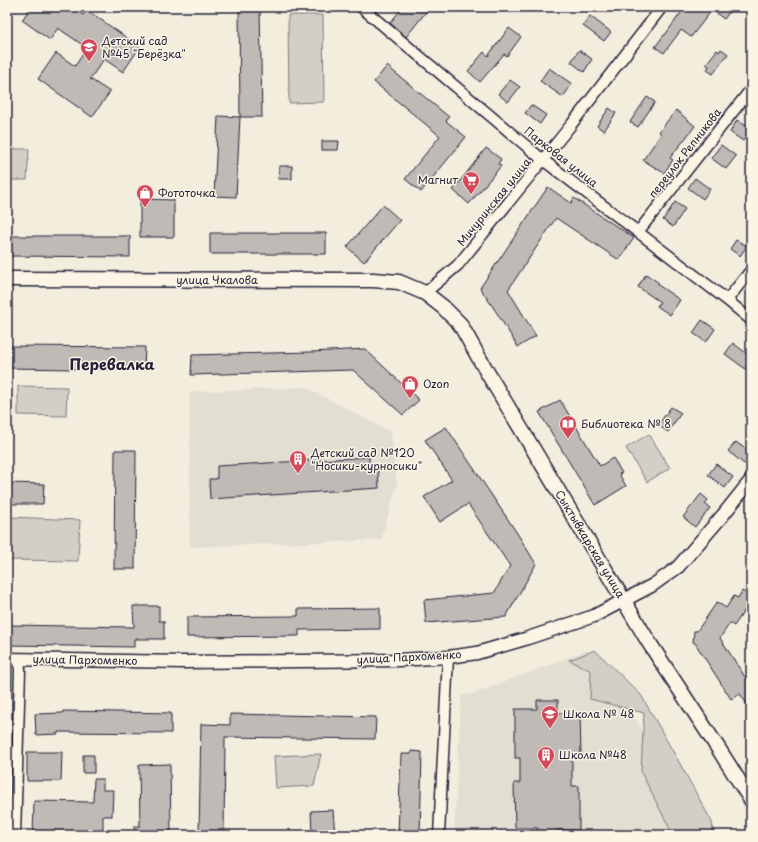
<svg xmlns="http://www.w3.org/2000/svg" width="758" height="842" viewBox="0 0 758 842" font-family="'Playpen Sans',sans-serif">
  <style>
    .built { fill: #e3ded2 }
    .green { fill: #d4cfc6; stroke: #7b7880 }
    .building { fill: #bfbab6; stroke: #22223b }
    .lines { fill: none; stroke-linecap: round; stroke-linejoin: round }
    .minor-casing { stroke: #22223b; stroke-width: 13 }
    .tertiary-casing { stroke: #22223b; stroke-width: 15 }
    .secondary-casing { stroke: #22223b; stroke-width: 17 }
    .minor { stroke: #fcf5e5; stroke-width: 10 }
    .tertiary { stroke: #fcf5e5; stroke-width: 12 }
    .secondary { stroke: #fcf5e5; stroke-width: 14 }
    .labels { text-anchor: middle; stroke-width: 3; stroke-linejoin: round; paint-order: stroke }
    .poi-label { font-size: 11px; fill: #22223b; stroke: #fcf5e5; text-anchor: start }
    .street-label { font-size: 11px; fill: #22223b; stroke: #fcf5e5 }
    .district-label { font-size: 15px; font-weight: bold; fill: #22223b; stroke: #fcf5e5 }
  </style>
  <rect width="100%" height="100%" fill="#f3edde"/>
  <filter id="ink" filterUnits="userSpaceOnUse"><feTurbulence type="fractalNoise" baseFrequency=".025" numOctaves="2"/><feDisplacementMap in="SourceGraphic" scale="8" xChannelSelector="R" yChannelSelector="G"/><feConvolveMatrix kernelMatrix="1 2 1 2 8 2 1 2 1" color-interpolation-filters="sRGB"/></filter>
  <g filter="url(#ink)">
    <path class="built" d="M305 387 391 432 397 484 381 540 190 547V392Z
      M587 650 698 810 696 835H454L461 696 473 694Z"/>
    <path class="green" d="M288 15H323L324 102 289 103Z
      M7 149H29L27 180H7Z
      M18 386 67 387 66 416 18 415Z
      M649 434 670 468 647 482 626 448Z
      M9 517 80 520 78 561 8 560Z
      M595 650 641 695 679 762 712 822 713 835H673L641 772 644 713 590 699 591 671 569 660Z
      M321 754 314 786 276 788 274 756Z"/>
    <path class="building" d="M31 7H71L83 15 87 10 140 47 123 72 104 59 90 79 110 92 92 117 38 79 56 53 75 66 87 48 58 28 50 40 22 20Z
      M239 7H260L262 117H240Z
      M403 7H430L406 37 390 23Z
      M685 7H733L724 19 712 10 691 37 681 30 664 53 655 47 664 35H665Z
      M590 16 611 32 604 41 583 26Z
      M509 28 521 37 507 56 504 54 480 82 468 71 484 52 488 56Z
      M721 49 728 54 713 74 707 70 709 66 706 64 717 50 719 52Z
      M579 50 592 59 584 72 571 62Z
      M387 66 449 117 446 121 466 137 421 192 405 179 440 136 374 82Z
      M549 68 572 84 563 97 540 81Z
      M510 80 520 87 508 102 498 94Z
      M647 97 655 102 638 127 630 122Z
      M531 105 546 115 540 124 525 113Z
      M609 108 616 113 604 131 597 126Z
      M676 110 695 126 670 158 673 160 664 173 643 160 661 134 659 132Z
      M218 116 240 117 236 197 214 196Z
      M737 120 751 129 743 141 730 132Z
      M322 141H339L338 150H322Z
      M721 145 736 156 726 169 711 158Z
      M486 148 501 159 498 164 501 166 469 204 453 190Z
      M279 166H292V179H278Z
      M695 178 710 189 703 199 688 188Z
      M548 187 571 203 574 198 634 238 619 260 556 218 508 290 536 336 518 347 497 313 480 288Z
      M140 199 174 200V237H140Z
      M675 202 685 209 673 227 663 220Z
      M383 205 400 220 364 262 347 247Z
      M210 233H326V254H210Z
      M7 236H130V257L7 256Z
      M736 240 747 246 740 256 730 249Z
      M646 274 659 283 658 285 680 300 670 315 657 306 660 302 638 287Z
      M702 320 715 329 706 342 693 333Z
      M733 343 751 357V373L725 354Z
      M7 346 145 347 144 370 7 368Z
      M365 349 419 400 403 415 353 370 191 375 192 355 311 352Z
      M560 400 600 466 613 458 622 473 619 474 626 486 595 505 539 412Z
      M671 407 681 413 668 432 658 425Z
      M446 427 517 533 536 564 506 617 426 623 424 600 494 593 510 566 468 504 440 522 424 497 452 480 425 440Z
      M736 442 751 453V456L744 464 728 451Z
      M115 450H136L135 569H114Z
      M369 457V469L378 468 379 488 210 499 209 479H217V466Z
      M716 464 733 477 725 488 708 475Z
      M7 483 44 484 43 504H7Z
      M701 494 708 500 705 504 710 508 695 527 683 517Z
      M742 591 751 596V601L734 626 730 623 720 638 747 680 751 677V710L740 694 731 699 695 643 693 642 694 631H697L717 602 726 608 734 596 738 598Z
      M133 606H159V621H164V639H134V647L7 645V625L134 627Z
      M380 608V629L299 630V636L187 637V617L298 616V609Z
      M537 700H558V713H580L581 756H572V786H579V830H557V835H538V828H515L514 783H520V758H515V709H537Z
      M63 711 171 713V733L58 732V734L36 735 35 714 63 713Z
      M230 714 376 717 375 739 225 737 224 835H199L201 724 230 725Z
      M411 751 422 752 420 835H398L401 754H411Z
      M27 752H62L61 781H27Z
      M83 755H94V773H83Z
      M170 764 171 835H135L134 826H140L139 765Z
      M94 779H103V790H113L112 816H103V835H33L34 801 93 802Z
      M333 810 335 835H312L311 811Z"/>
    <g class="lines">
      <g class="minor-casing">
        <path id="minor" d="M361 7 543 160 638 232 727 300 751 320
          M638 232 751 89
          M425 293 458 265 571 125 662 7
          M727 300 751 270
          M15 835 20 670 19 659
          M439 835 448 657"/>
      </g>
      <g class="tertiary-casing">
        <path id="tertiary" d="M7 659 184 662 399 660 448 657 477 653 525 639 594 616 653 585 678 567 723 515 751 480"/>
      </g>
      <g class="secondary-casing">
        <path id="secondary" d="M7 279 373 280 399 282 425 293 443 307 460 324 487 372 648 641 718 748 751 800"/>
      </g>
      <use href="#minor" class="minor"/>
      <use href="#tertiary" class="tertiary"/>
      <use href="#secondary" class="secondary"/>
    </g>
  </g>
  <defs>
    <g id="school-pin" transform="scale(0.9)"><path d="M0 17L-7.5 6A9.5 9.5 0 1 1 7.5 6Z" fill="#d1495b" stroke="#fcf5e5"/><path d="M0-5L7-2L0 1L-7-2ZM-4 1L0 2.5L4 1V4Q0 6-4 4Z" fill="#fff"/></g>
    <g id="supermarket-pin" transform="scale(0.9)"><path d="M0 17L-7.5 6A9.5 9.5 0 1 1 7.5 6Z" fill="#d1495b" stroke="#fcf5e5"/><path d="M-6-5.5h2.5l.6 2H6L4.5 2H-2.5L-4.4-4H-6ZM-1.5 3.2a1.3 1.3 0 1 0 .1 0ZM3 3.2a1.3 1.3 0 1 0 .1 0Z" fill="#fff"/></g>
    <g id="shop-pin" transform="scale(0.9)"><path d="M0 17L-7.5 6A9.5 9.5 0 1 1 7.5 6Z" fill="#d1495b" stroke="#fcf5e5"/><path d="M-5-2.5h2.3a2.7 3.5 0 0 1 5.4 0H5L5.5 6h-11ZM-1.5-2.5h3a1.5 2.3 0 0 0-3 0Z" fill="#fff"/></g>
    <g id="library-pin" transform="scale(0.9)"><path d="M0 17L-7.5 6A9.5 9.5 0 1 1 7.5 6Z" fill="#d1495b" stroke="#fcf5e5"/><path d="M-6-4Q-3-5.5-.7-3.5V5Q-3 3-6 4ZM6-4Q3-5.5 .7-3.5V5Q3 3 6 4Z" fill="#fff"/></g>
    <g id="building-pin" transform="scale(0.9)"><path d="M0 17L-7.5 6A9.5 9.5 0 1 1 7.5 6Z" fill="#d1495b" stroke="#fcf5e5"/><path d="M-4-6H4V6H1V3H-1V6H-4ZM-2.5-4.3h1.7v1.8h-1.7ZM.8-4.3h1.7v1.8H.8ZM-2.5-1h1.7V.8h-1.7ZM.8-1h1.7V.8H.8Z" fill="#fff"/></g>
  </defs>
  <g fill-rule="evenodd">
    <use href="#school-pin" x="89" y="47"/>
    <use href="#supermarket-pin" x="471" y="180"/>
    <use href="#shop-pin" x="145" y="193"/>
    <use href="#shop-pin" x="410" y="384"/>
    <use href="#library-pin" x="568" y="424"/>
    <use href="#building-pin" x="298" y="459"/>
    <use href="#school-pin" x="550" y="714"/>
    <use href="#building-pin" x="546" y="755"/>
  </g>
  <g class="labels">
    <g class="poi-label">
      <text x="102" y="45">Детский сад<tspan x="102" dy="13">№45 "Берёзка"</tspan></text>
      <text x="458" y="184" text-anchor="end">Магнит</text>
      <text x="158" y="197">Фототочка</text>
      <text x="423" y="388">Ozon</text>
      <text x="581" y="428">Библиотека № 8</text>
      <text x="311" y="457">Детский сад №120<tspan x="311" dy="13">"Носики-курносики"</tspan></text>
      <text x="563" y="718">Школа № 48</text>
      <text x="559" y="759">Школа №48</text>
    </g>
    <g class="street-label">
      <text transform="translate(685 153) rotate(-52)" y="4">переулок Репникова</text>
      <text transform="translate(561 157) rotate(38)" y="4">Парковая улица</text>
      <text transform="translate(494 202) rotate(-51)" y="4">Мичуринская улица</text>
      <text x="217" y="284">улица Чкалова</text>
      <text transform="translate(590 544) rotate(59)" y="4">Сыктывкарская улица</text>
      <text transform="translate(409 657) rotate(-3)" y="4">улица Пархоменко</text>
      <text transform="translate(85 660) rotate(1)" y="4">улица Пархоменко</text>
    </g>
    <g class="district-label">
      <text x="112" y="370">Перевалка</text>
    </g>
  </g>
  <rect width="758" height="842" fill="none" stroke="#fcf5e5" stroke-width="24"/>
  <rect x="12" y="12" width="734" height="818" fill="none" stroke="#22223b" stroke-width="1.5" filter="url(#ink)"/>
</svg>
